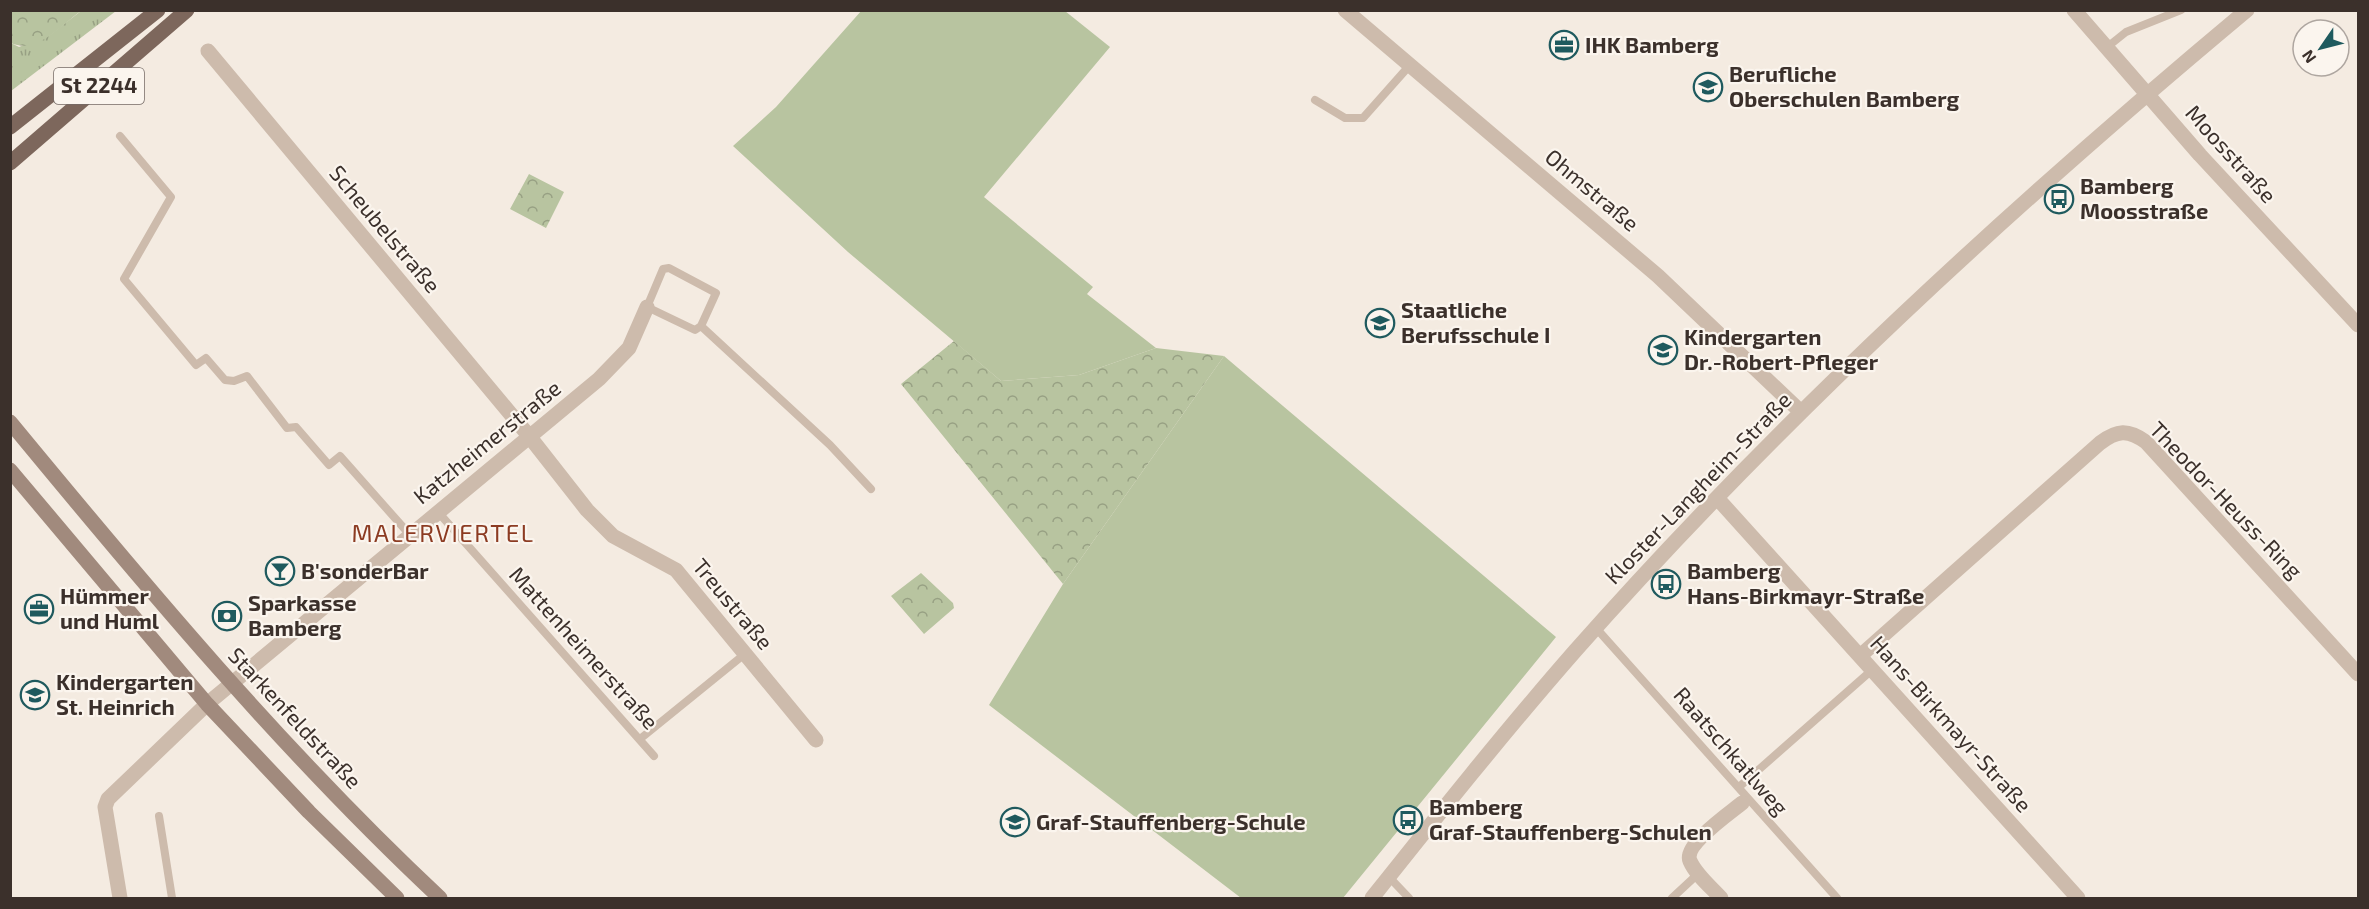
<svg xmlns="http://www.w3.org/2000/svg" width="2369" height="909" viewBox="0 0 2369 909" font-family="'Exo 2',sans-serif">
  <style>
    .grass { fill: url(#grass-tufts) }
    .forest { fill: url(#forest-crowns) }
    .pitch { fill: #b8c4a0 }
    .lines { fill: none; stroke-linecap: round; stroke-linejoin: round }
    .lane { stroke: #cdbbac; stroke-width: 8 }
    .street { stroke: #cdbbac; stroke-width: 15 }
    .secondary { stroke: #a18a7d; stroke-width: 15 }
    .primary { stroke: #7d675c; stroke-width: 15 }
    .labels { text-anchor: middle; stroke-width: 4.5; stroke-linejoin: round; paint-order: stroke }
    .shield { fill: #fbf5ee; stroke: #756b66; stroke-width: 1.5 }
    .shield-label { font-size: 21px; font-weight: bold; fill: #3b302b }
    .poi-label { font-size: 22px; font-weight: bold; fill: #3b302b; stroke: #fbf5ee; text-anchor: start }
    .street-label { font-size: 22px; fill: #3b302b; stroke: #fbf5ee }
    .neighbourhood-label { font-size: 24px; letter-spacing: 1.5px; fill: #8c3b22; stroke: #fbf5ee }
  </style>
  <defs>
    <pattern id="grass-tufts" width="24" height="20" patternUnits="userSpaceOnUse" patternTransform="scale(1.5)"><rect width="24" height="20" fill="#b8c4a0"/><path d="M3 7l-1-3M5 7V3M7 7l1-3M15 17l-1-3M17 17v-4M19 17l1-3" fill="none" stroke="#97a083"/></pattern>
    <pattern id="forest-crowns" width="20" height="18" patternUnits="userSpaceOnUse" patternTransform="scale(1.5)"><rect width="20" height="18" fill="#b8c4a0"/><path d="M2 6a3 3 0 1 1 6 0M12 15a3 3 0 1 1 6 0" fill="none" stroke="#97a083"/></pattern>
  </defs>
  <rect width="100%" height="100%" fill="#f4ebe1"/>
  <path class="grass" d="M81 11H116L11 91V43L19 47 50 35Z"/>
  <path class="forest" d="M10 11 11 10 81 11C61 25 37 55 11 43Z
    M529 174 564 192 546 228 510 209Z
    M954 341 1001 381 1079 375 1156 348 1224 356 1063 584 901 384Z
    M921 573 953 603 954 608 924 634 891 596Z"/>
  <path class="pitch" d="M862 10 1065 11 1110 47 984 197 1093 287 1087 294 1156 348 1079 375 1001 381 848 252 733 146 776 107Z
    M1224 356 1556 637 1343 898H1241L989 705 1063 584Z"/>
  <g class="lines">
    <path class="lane" d="M2106 48 2126 32 2181 10
      M1315 100 1345 118H1363L1410 65
      M120 136 171 197 124 279 196 365 206 358 225 380 234 381 247 376 287 428 296 427 329 465 340 456 410 535
      M669 268 716 293 701 326 695 330 647 307 663 269Z
      M701 326 830 445 871 489
      M438 512 654 756
      M1596 628 1837 898
      M640 739 746 653
      M1739 787 1872 670
      M159 816 172 898
      M1389 877 1409 898
      M1672 898 1699 873"/>
    <path class="street" d="M1345 10 1658 276 1801 412
      M2074 10 2200 155 2358 325
      M208 51 529 436 587 510 613 536 676 570 816 740
      M1718 499 2078 898
      M1860 656 2100 443C2117 430 2128 429 2146 442L2358 674
      M120 898 105 807 108 799 207 704 599 379 629 348 647 307
      M1372 898C1438 815 1505 731 1575 651 1780 419 2010 208 2247 10
      M1721 898C1711 887 1696 875 1690 861 1683 845 1730 813 1742 803"/>
    <path class="secondary" d="M10 422C146 587 284 752 440 898
      M10 470 207 704 309 812 397 898"/>
    <path class="primary" d="M10 127 158 10
      M10 163 187 10"/>
  </g>
  <defs>
    <g id="office-ring" transform="scale(1.5)"><circle r="9.5" fill="#fbf5ee" stroke="#1f5a5e" stroke-width="1.5"/><path d="M-6-3h4V-5.5h4V-3h4V5H-6ZM-1-4.5V-3h2v-1.5ZM-6 0V1H6V0Z" fill="#1f5a5e"/></g>
    <g id="school-ring" transform="scale(1.5)"><circle r="9.5" fill="#fbf5ee" stroke="#1f5a5e" stroke-width="1.5"/><path d="M0-5L7-2L0 1L-7-2ZM-4 1L0 2.5L4 1V4Q0 6-4 4Z" fill="#1f5a5e"/></g>
    <g id="bus-ring" transform="scale(1.5)"><circle r="9.5" fill="#fbf5ee" stroke="#1f5a5e" stroke-width="1.5"/><path d="M-5-6H5V4H4V6H2V4H-2V6H-4V4H-5ZM-3.5-4V0h7V-4ZM-3.5 1.2v1.5H-2V1.2ZM2 1.2v1.5H3.5V1.2Z" fill="#1f5a5e"/></g>
    <g id="bar-ring" transform="scale(1.5)"><circle r="9.5" fill="#fbf5ee" stroke="#1f5a5e" stroke-width="1.5"/><path d="M-6-5H6L.8 .8V4.5H3.5V6h-7V4.5H-.8V.8Z" fill="#1f5a5e"/></g>
    <g id="bank-ring" transform="scale(1.5)"><circle r="9.5" fill="#fbf5ee" stroke="#1f5a5e" stroke-width="1.5"/><path d="M-6-4H6V4H-6ZM0-2.3a2.3 2.3 0 1 0 0 4.6a2.3 2.3 0 1 0 0-4.6Z" fill="#1f5a5e"/></g>
  </defs>
  <g fill-rule="evenodd">
    <use href="#office-ring" x="1564" y="45"/>
    <use href="#school-ring" x="1708" y="87"/>
    <use href="#bus-ring" x="2059" y="199"/>
    <use href="#school-ring" x="1380" y="323"/>
    <use href="#school-ring" x="1663" y="350"/>
    <use href="#bar-ring" x="280" y="571"/>
    <use href="#bus-ring" x="1666" y="584"/>
    <use href="#office-ring" x="39" y="609"/>
    <use href="#bank-ring" x="227" y="616"/>
    <use href="#school-ring" x="35" y="695"/>
    <use href="#bus-ring" x="1408" y="820"/>
    <use href="#school-ring" x="1015" y="822"/>
  </g>
  <g class="labels">
    <rect class="shield" x="54" y="68" width="90" height="36" rx="4.5"/>
    <g class="shield-label">
      <text x="99" y="93">St 2244</text>
    </g>
    <g class="poi-label">
      <text x="1585" y="53">IHK Bamberg</text>
      <text x="1729" y="82">Berufliche<tspan x="1729" dy="25">Oberschulen Bamberg</tspan></text>
      <text x="2080" y="194">Bamberg<tspan x="2080" dy="25">Moosstraße</tspan></text>
      <text x="1401" y="318">Staatliche<tspan x="1401" dy="25">Berufsschule I</tspan></text>
      <text x="1684" y="345">Kindergarten<tspan x="1684" dy="25">Dr.-Robert-Pfleger</tspan></text>
      <text x="301" y="579">B'sonderBar</text>
      <text x="1687" y="579">Bamberg<tspan x="1687" dy="25">Hans-Birkmayr-Straße</tspan></text>
      <text x="60" y="604">Hümmer<tspan x="60" dy="25">und Huml</tspan></text>
      <text x="248" y="611">Sparkasse<tspan x="248" dy="25">Bamberg</tspan></text>
      <text x="56" y="690">Kindergarten<tspan x="56" dy="25">St. Heinrich</tspan></text>
      <text x="1429" y="815">Bamberg<tspan x="1429" dy="25">Graf-Stauffenberg-Schulen</tspan></text>
      <text x="1036" y="830">Graf-Stauffenberg-Schule</text>
    </g>
    <g class="street-label">
      <text transform="translate(2231 154) rotate(48)" y="8">Moosstraße</text>
      <text transform="translate(1592 190) rotate(40)" y="8">Ohmstraße</text>
      <text transform="translate(385 229) rotate(50)" y="8">Scheubelstraße</text>
      <text transform="translate(487 442) rotate(-39)" y="8">Katzheimerstraße</text>
      <text transform="translate(1698 488) rotate(-46)" y="8">Kloster-Langheim-Straße</text>
      <text transform="translate(2226 500) rotate(46)" y="8">Theodor-Heuss-Ring</text>
      <text transform="translate(733 604) rotate(50)" y="8">Treustraße</text>
      <text transform="translate(584 648) rotate(48)" y="8">Mattenheimerstraße</text>
      <text transform="translate(295 718) rotate(47)" y="8">Starkenfeldstraße</text>
      <text transform="translate(1951 724) rotate(48)" y="8">Hans-Birkmayr-Straße</text>
      <text transform="translate(1731 751) rotate(49)" y="8">Raatschkatlweg</text>
    </g>
    <g class="neighbourhood-label">
      <text x="443" y="542">MALERVIERTEL</text>
    </g>
  </g>
  <rect width="2369" height="909" fill="none" stroke="#3b302b" stroke-width="24"/>
  <g transform="translate(2321 48) rotate(235)"><circle r="28" fill="#fbf5ee" stroke="#aea6a0" stroke-width="1.5"/>
  <path d="M0-4.5L10 22L0 15L-10 22Z" fill="#1f5a5e"/>
  <text y="-9" font-size="16" font-weight="bold" text-anchor="middle" fill="#3b302b">N</text>
  </g>
</svg>
